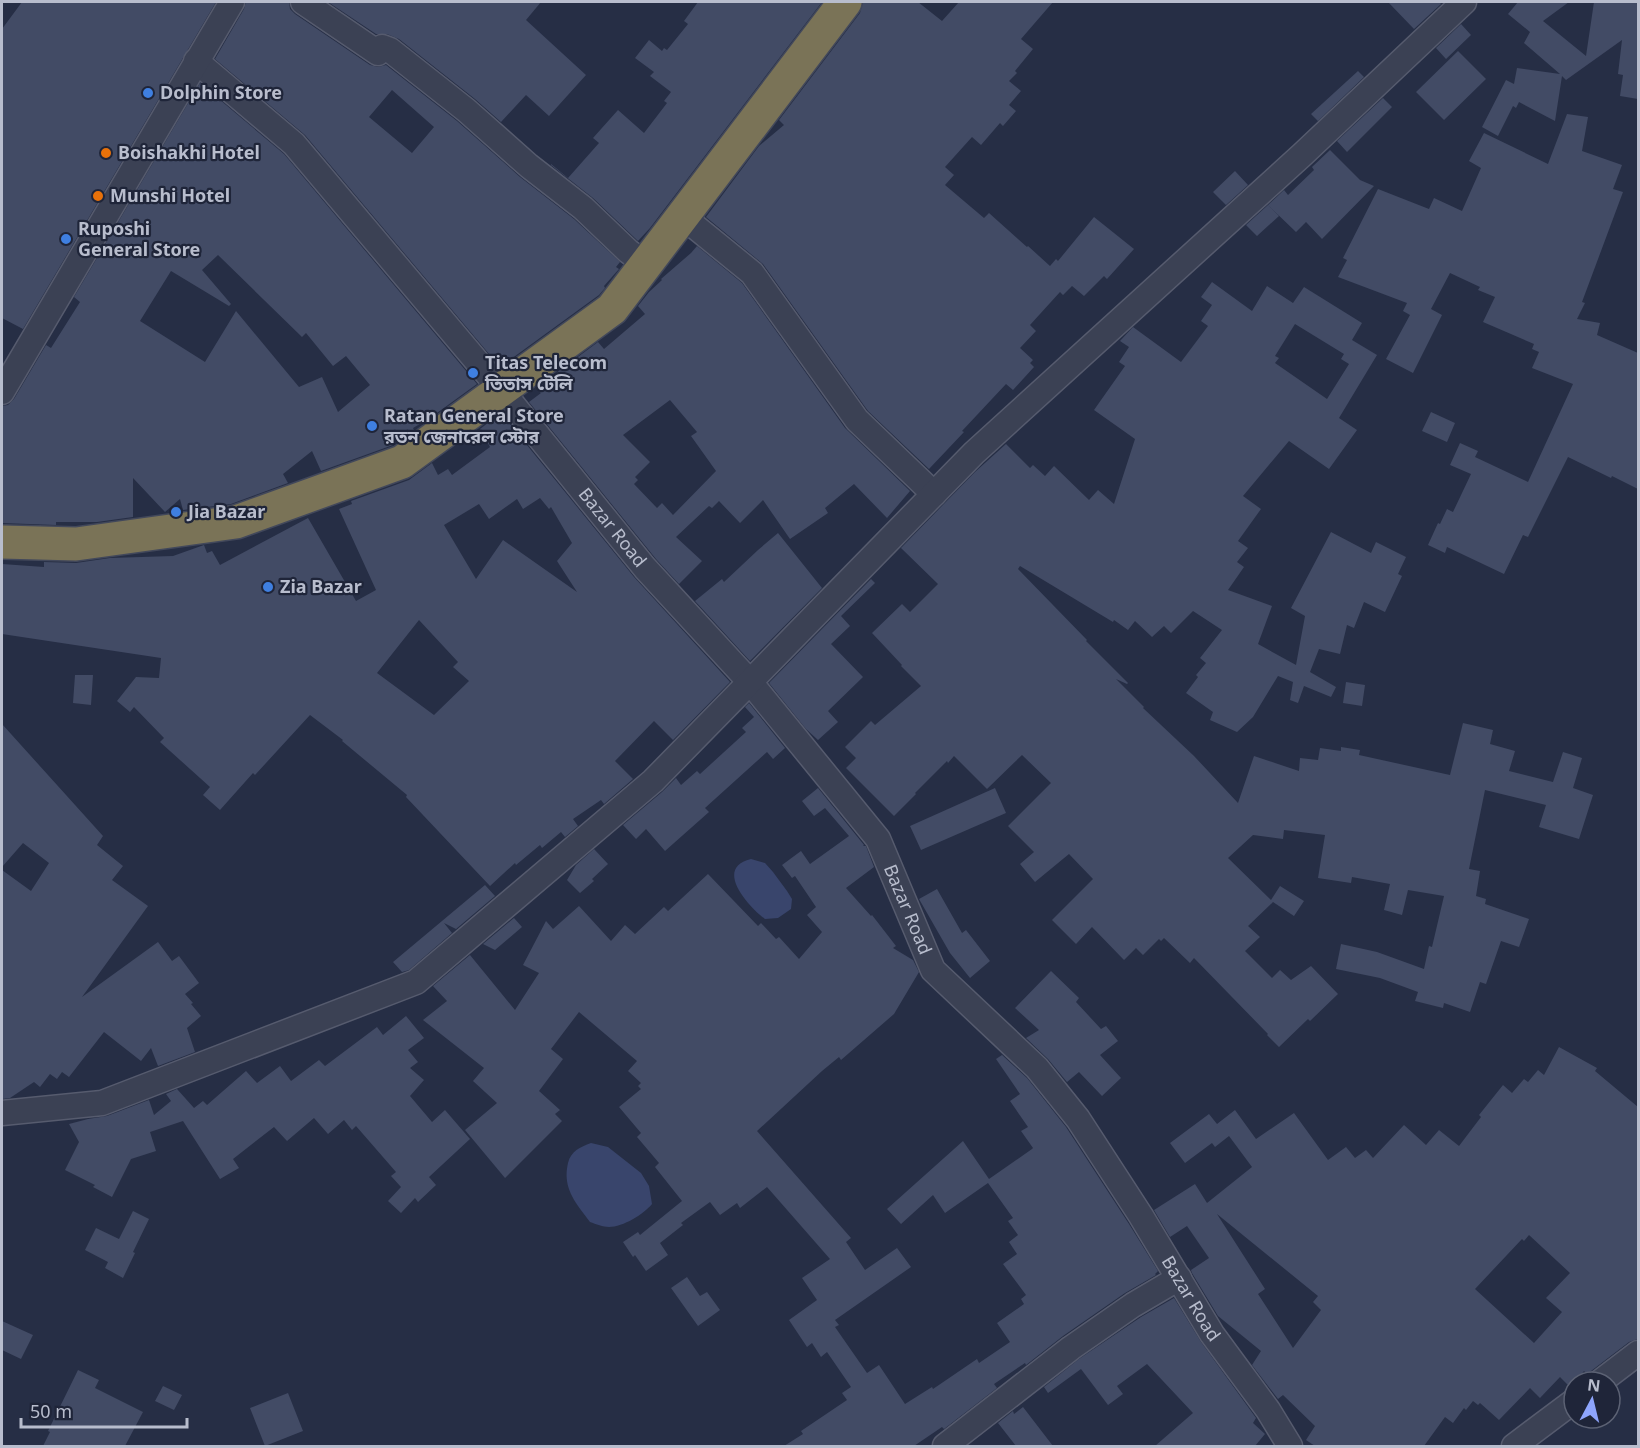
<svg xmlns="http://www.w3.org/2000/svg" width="1640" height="1448" viewBox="0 0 1640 1448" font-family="'Noto Sans','Noto Sans Bengali',sans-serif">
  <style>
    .water { fill: #39456c }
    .building { fill: #424b65; fill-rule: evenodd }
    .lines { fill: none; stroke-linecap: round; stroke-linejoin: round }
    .minor-casing { stroke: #565b6e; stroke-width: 27 }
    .highway-casing { stroke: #42485b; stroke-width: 36 }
    .minor { stroke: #3b4154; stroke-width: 24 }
    .highway { stroke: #7a7357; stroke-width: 33 }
    .shop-dot { fill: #3f7fe0; stroke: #1f2539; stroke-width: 2 }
    .food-dot { fill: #e8710a; stroke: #1f2539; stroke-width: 2 }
    .labels { text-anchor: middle; stroke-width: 4.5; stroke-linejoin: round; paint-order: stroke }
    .poi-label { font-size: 18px; font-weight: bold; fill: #b8bdcd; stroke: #1f2539; text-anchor: start }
    .street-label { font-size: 18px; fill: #b8bdcd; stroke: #1f2539 }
  </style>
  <rect width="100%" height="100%" fill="#262e45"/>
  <path class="water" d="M751 859 765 863 773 872 787 891 792 899 791 909 778 918 765 919C749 907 713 868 751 859Z
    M591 1143 608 1147 641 1173 649 1186 652 1204C644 1214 623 1227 609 1227 603 1227 596 1224 590 1222 576 1203 562 1189 568 1163 571 1151 580 1147 591 1143Z"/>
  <path class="building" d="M22 2H216L23 329 2 318V29Z
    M246 2H289L290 9 295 14 370 65 378 67 386 65 457 121 520 177 574 219 620 262 616 267 619 269 604 286 605 288 599 295 500 367 305 135 215 59 244 9ZM392 90 434 127 412 153 369 117Z
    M328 2H541L526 20 586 75 549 116 526 95 501 122 475 99 399 39 387 34H376Z
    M698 2H822L650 228 638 241 593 198 551 165V164L568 178 599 143 593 138 618 110 644 133 667 103 664 101 671 92 650 76 654 72 635 58 649 40 662 51 664 48 667 50 688 24 684 21Z
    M863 2H918L942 21 959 2H1053L1021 39 1033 49 1015 71 1017 73 1009 81 1021 91 1009 105 1016 111 1003 126 1000 123 981 145 972 137 945 167 954 175 945 185 984 218 989 213 1027 247 1028 246 1050 266 1056 259 1058 261 1094 217 1134 249 1107 279 1104 276 1084 296 1072 286 1063 295 1060 292 1030 325 1036 331 1020 348 1033 360 1030 363 1034 367 1013 390 1006 384 962 431 964 432 929 469 868 411 763 264 706 217 759 146 784 125 779 120 860 13Z
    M1388 2H1439L1441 4 1414 29Z
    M1518 2H1569L1543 21 1586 56 1594 2H1638V99L1620 96 1623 75 1618 74 1622 40 1566 80 1562 76 1555 121 1519 102 1516 108 1513 106 1498 136 1482 127 1506 80 1514 84 1517 68 1560 74 1524 43 1530 32 1508 14Z
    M1461 24 1471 35 1446 59 1436 48Z
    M1458 51 1486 79 1444 120 1416 92Z
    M1358 71 1364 77 1318 121 1311 114Z
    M200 83 284 154 477 384 430 418 413 428 414 430 393 445 321 471 312 451 283 474 288 483 231 504 183 510 180 499 165 512 133 478V517L97 522H56V525L2 523V406L8 405 14 399 46 345 51 348 80 302 74 297ZM218 255 302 337 306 333 333 366 346 356 370 385 338 412 322 377 299 387 236 311 205 362 140 321 171 271 229 306 231 304 202 270Z
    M1383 98 1392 107 1347 152 1337 141Z
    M1567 114 1588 117 1582 151 1622 165 1613 189 1623 192 1582 302 1585 303 1577 319 1600 323 1597 335 1638 353V489L1612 476 1611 478 1568 457 1528 537 1523 535 1504 574 1447 547 1445 553 1428 545 1438 523 1440 524 1447 509 1453 512 1471 474 1450 465 1460 443 1478 451 1475 457 1528 482 1573 384 1532 368 1539 352 1532 349 1534 344 1483 322 1495 297 1478 290 1480 287 1450 273 1431 309 1442 315 1413 373 1386 359 1410 315 1403 311 1407 303 1338 277 1347 260 1343 258 1378 189 1429 209 1434 198 1462 211 1481 168 1469 161 1484 133 1548 164Z
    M1330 150 1360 180 1374 186 1322 239 1306 222 1296 232 1268 205 1284 190 1288 195 1314 170 1312 167Z
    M1235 171 1248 185 1226 205 1213 192Z
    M1268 205 1279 216 1257 236 1246 225Z
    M697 246 742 283 845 428 910 491 887 518 854 484 825 508 828 513 790 539 763 500 740 523 719 501 712 508 709 506 676 537 702 561 679 584 656 559 529 402 541 393 536 388 598 342 604 349 645 314 638 306 649 292 662 280 661 279 691 253ZM670 400 697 432 691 436 716 471 673 515 662 503 657 508 634 484 638 480 635 477 650 462 623 435Z
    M1212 282 1252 311 1267 286 1293 303 1304 287 1362 323 1352 340 1377 355 1339 418 1357 430 1329 469 1289 441 1243 496 1261 509 1238 541 1248 548 1237 562 1244 567 1228 590 1272 606 1258 644 1296 665 1305 616 1291 608 1331 532 1371 553 1376 542 1406 557 1398 574 1402 576 1385 612 1364 602 1354 628 1347 625 1340 654 1319 649 1310 672 1336 687 1331 697 1304 686 1298 703 1290 700 1293 682 1278 676 1253 717 1237 732 1210 720 1213 712 1186 693 1198 677 1196 675 1206 663 1200 658 1222 630 1193 611 1171 633 1164 626 1152 637 1135 621 1128 630 1114 620 1113 622 1020 566 1018 569 1087 640 1086 641 1128 683 1127 684 1116 679 1144 707 1143 708 1194 756 1238 803 1254 756 1299 771 1300 758 1318 760 1320 748 1341 751V747L1360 750 1359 755 1450 775 1463 723 1493 730 1490 744 1515 751 1509 771 1553 782 1563 752 1582 758 1573 788 1593 795 1579 839 1539 827 1546 805 1485 790 1469 869 1480 871 1476 896 1486 899 1485 904 1529 919 1519 947 1501 941 1486 984 1480 982 1470 1012 1444 1003 1443 1008 1415 1001 1418 992 1380 978 1336 969 1341 944 1377 952 1424 969 1429 946 1432 947 1444 896 1408 890 1402 915 1384 910 1390 884 1352 877 1351 883 1318 878 1325 835 1284 830 1283 839 1253 835 1228 858 1271 900 1280 886 1304 901 1294 916 1273 902 1248 926 1260 937 1245 951 1272 978 1280 970 1291 980 1311 966 1338 994 1310 1021 1308 1019 1279 1047 1267 1035 1268 1034 1194 958 1190 963 1164 938 1161 941 1159 939 1143 955 1136 948 1124 960 1092 927 1076 944 1052 920 1093 879 1069 854 1035 882 1020 864 1034 852 1008 826 1051 783 1022 755 987 789 954 756 948 763 947 761 915 793 916 794 894 816 846 768 856 758 845 747 871 721 875 725 921 686 901 666 902 665 872 633 902 604 910 612 938 584 901 548 975 472 1006 444 1030 468 1033 465 1045 476 1054 466 1089 500 1098 490 1114 504 1135 439 1094 410 1125 366 1119 362 1129 347 1120 341 1133 327 1181 362 1208 326 1201 321 1212 305 1201 297ZM1295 324 1344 354 1341 359 1349 364 1327 399 1275 363 1279 358 1275 356Z
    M1431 412 1455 423 1447 442 1422 431Z
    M501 413 634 577 730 682 673 740 654 721 615 761 633 779 604 804 601 800 573 819 578 826 565 837 561 832 542 848 540 845 516 865 515 863 490 886 406 797 407 795 342 741 343 740 310 715 255 775 253 773 220 810 203 795 210 787 160 742 164 738 134 707 130 712 117 701 136 677 159 678 161 658 2 634V564L44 567V562L76 563 110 558 173 556 204 545 207 553 212 551 220 565 308 518 356 601 376 590 339 509 352 504 351 501 409 480 432 463 438 475 448 469 452 475 490 447 480 429ZM540 498 549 509 551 507 572 543 557 561 577 592 503 540 476 579 444 525 479 504 489 519 517 499 523 509ZM419 620 458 662 453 667 469 681 434 715 377 673Z
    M778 533 822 588 750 661 695 601 722 579 724 582 758 550Z
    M871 579 875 583 841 616 850 626 831 644 863 677 828 711 838 722 818 740 806 729 769 683Z
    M75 675H93L91 705 73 703Z
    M1346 682 1365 685 1362 706 1343 703Z
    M749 703 785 748 773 759 767 752 705 808 709 812 665 851 646 829 636 839 623 825 662 792 676 778 681 785 697 771 700 774 746 732 742 728 754 717 745 707Z
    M2 724 103 836 97 845 123 866 112 880 148 906 82 997 158 942 172 961 179 956 199 983 185 994 193 1003 191 1004 201 1016 187 1028 195 1052 158 1066 151 1048 141 1061 104 1032 69 1077 62 1072 57 1079 50 1074 40 1087 34 1082 10 1098 2 1099V870L31 891 49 863 23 843 2 867Z
    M818 788 864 845 863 846H866L874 867 846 888 871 916 872 915 896 946 893 948 913 960 919 972 894 1014 841 1060 839 1057 822 1071 757 1131 851 1238 846 1242 865 1270 897 1248 911 1267 835 1320 839 1325 835 1327 867 1373 879 1365 905 1404 932 1387 933 1389 977 1359 979 1363 1010 1342 997 1323 1024 1304 1021 1299 1026 1295 1003 1264 1017 1254 1009 1242 1018 1235 1008 1221 1013 1218 988 1183 945 1213 933 1195 901 1224 887 1209 963 1141 989 1179 1032 1149 1033 1148 1021 1131 1028 1127 1010 1101 1020 1094 996 1059 1002 1055 1027 1078 1066 1127 1129 1224 1158 1271 1155 1274 1156 1275 1125 1293 1063 1336 1026 1365 1025 1363 994 1384 997 1388 944 1429 942 1427 914 1446H784L803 1434 801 1431 847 1400 842 1393 851 1387 827 1352 821 1357 812 1343 807 1347 789 1320 817 1300 802 1278 830 1259 767 1187 740 1208 737 1203 720 1215 710 1202 681 1223 683 1225 660 1243 668 1255 646 1271 635 1255 633 1257 623 1242 638 1232 640 1235 682 1201 655 1167 659 1163 637 1137 641 1133 619 1107 641 1089 638 1086 641 1083 628 1071 637 1061 579 1012 551 1049 563 1059 539 1091 560 1110 555 1114 562 1121 505 1178 465 1130 497 1103 473 1081 484 1068 423 1020 447 1001 433 986 470 955 515 1010 539 973 523 965 546 921 553 929 579 906 611 941 625 925 635 934 664 907 668 911 708 874 758 926 761 923 776 939 779 937 799 959 822 932 807 915 816 907 795 876 792 878 782 865 801 851 810 864 849 836 825 808 814 816 802 801Z
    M995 788 1006 813 921 850 910 826Z
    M594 849 608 864 592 879 594 881 580 893 567 880 576 865Z
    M485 885 495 896 456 929 444 923 452 933 409 970 402 972 393 962Z
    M937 889 962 933 966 930 990 961 970 978 950 953 919 899Z
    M514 918 522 927 495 950 483 944Z
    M1051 971 1079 998 1076 1002 1101 1029 1106 1026 1118 1041 1100 1055 1121 1078 1102 1096 1079 1072 1067 1082 1048 1059 1026 1038 1039 1030 1015 1008Z
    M406 1016 424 1038 408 1050 418 1062 410 1068 424 1080 410 1096 432 1122 445 1110 470 1139 429 1177 436 1185 418 1202 415 1198 401 1213 388 1201 401 1187 391 1176 396 1172 356 1126 352 1130 344 1120 328 1134 314 1118 287 1141 274 1127 233 1159 239 1168 220 1179 183 1121 150 1132 156 1151 131 1159 112 1197 93 1187 95 1185 65 1170 79 1142 69 1124 88 1119 107 1116 149 1100 154 1115 171 1101 166 1094 177 1089 194 1108 203 1101 207 1105 246 1071 257 1083 280 1066 291 1081 319 1060 325 1066 377 1027 383 1035Z
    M1559 1047 1597 1068 1595 1071 1638 1107V1339L1629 1342 1591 1371 1588 1375 1584 1371 1570 1387 1560 1377 1540 1398 1530 1388 1499 1420 1480 1403 1478 1405 1473 1401 1466 1410 1464 1408 1453 1423 1445 1417 1424 1446H1315L1306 1440 1315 1426 1283 1395 1278 1399 1252 1365 1261 1351 1218 1316 1192 1273 1191 1270 1209 1258 1187 1226 1170 1237 1154 1210 1195 1184 1207 1203 1252 1167 1229 1136 1215 1147 1212 1143 1185 1163 1170 1143 1209 1114 1217 1124 1235 1110 1256 1139 1294 1113 1328 1160 1346 1147 1355 1158 1366 1150 1373 1158 1404 1125 1426 1145 1439 1130 1459 1146 1481 1117 1479 1115 1503 1085 1512 1093 1524 1079 1528 1082 1538 1070 1544 1075ZM1217 1214 1318 1296 1313 1302 1321 1310 1293 1348 1258 1294 1265 1289ZM1529 1235 1570 1273 1546 1298 1562 1312 1534 1343 1475 1289 1522 1239 1524 1241Z
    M133 1211 149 1219 133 1252 135 1253 123 1278 105 1268 108 1262 85 1250 96 1228 119 1239Z
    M687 1277 700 1296 707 1292 720 1310 698 1326 671 1288Z
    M1174 1298 1201 1342 1256 1418 1253 1423 1265 1434 1255 1446H1155L1193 1413 1147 1364 1117 1386 1123 1394 1108 1405 1081 1369 1048 1393 1044 1387 1079 1359 1141 1317Z
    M2 1321 33 1335 21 1359 2 1350Z
    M78 1370 99 1380 95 1388 143 1412 125 1446H43L50 1432 48 1431Z
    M163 1386 182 1395 174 1410 155 1401Z
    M288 1393 303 1431 265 1446 250 1408Z
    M1023 1407 1053 1446H1016L998 1423 1013 1411 1014 1414Z"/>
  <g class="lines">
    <g class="minor-casing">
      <g id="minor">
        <path d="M303 2 378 53 382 47 390 50 466 110 529 166 583 208 628 251 645 264"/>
        <path id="s1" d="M196 61 294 144 501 390 645 568 750 682 878 839 933 970 1037 1068 1078 1119 1141 1216 1212 1334 1268 1410 1290 1446"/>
        <path d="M682 216 752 273 857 420 934 494"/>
        <path d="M2 392 232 2"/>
        <path d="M2 1113 102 1103 416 982 653 781 974 453 1303 154 1464 2"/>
        <path d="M1600 1382 1638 1353"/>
        <path d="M945 1446 1071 1348 1133 1305 1179 1278"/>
        <path d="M1514 1446 1574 1401"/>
      </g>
    </g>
    <g class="highway-casing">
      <path id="highway" d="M2 542 76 544 236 522 402 462 612 309 845 2"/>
    </g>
    <use href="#minor" class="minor"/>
    <use href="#highway" class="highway"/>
  </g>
  <g class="shop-dot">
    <circle cx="148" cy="93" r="6"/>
    <circle cx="66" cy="239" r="6"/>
    <circle cx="473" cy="373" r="6"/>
    <circle cx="372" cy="426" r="6"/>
    <circle cx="176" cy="512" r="6"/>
    <circle cx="268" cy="587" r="6"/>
  </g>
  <g class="food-dot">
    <circle cx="106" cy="153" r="6"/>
    <circle cx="98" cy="196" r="6"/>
  </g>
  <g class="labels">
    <g class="poi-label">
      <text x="160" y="99">Dolphin Store</text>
      <text x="118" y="159">Boishakhi Hotel</text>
      <text x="110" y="202">Munshi Hotel</text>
      <text x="78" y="235">Ruposhi<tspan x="78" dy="21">General Store</tspan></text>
      <text x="485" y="369">Titas Telecom<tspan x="485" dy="21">তিতাস টেলি</tspan></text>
      <text x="384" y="422">Ratan General Store<tspan x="384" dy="21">রতন জেনারেল স্টোর</tspan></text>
      <text x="188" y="518">Jia Bazar</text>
      <text x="280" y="593">Zia Bazar</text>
    </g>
    <g class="street-label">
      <text dy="6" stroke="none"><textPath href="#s1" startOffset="627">Bazar Road</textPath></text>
      <text dy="6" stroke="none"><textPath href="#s1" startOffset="1113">Bazar Road</textPath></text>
      <text dy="6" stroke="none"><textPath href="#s1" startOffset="1599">Bazar Road</textPath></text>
    </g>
  </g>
  <rect width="1640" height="1448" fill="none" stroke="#b8bdcd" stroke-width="6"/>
  <g transform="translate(1592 1400) rotate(7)"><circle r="28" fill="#1f2539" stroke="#5c6274" stroke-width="1.5"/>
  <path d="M0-4.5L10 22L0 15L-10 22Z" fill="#8ea5fd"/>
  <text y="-9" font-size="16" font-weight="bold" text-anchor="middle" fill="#b8bdcd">N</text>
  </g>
  <path d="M21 1418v9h166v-9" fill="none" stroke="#b8bdcd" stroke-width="3"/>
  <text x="30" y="1418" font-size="18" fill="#b8bdcd" stroke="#1f2539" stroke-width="4.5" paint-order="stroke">50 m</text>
</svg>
